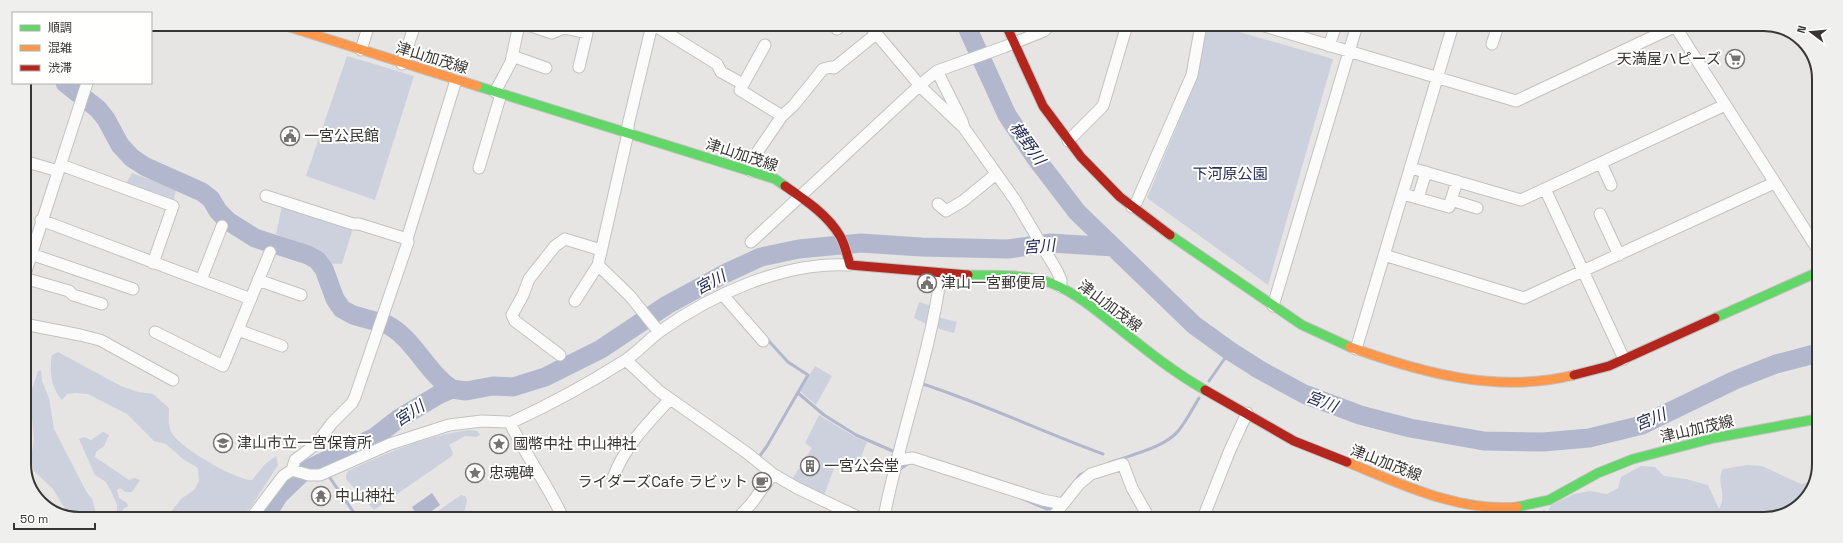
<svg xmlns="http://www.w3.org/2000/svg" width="1843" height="543" viewBox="0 0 1843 543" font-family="'Space Grotesk','Noto Sans JP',sans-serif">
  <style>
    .green { fill: #cdd0dd }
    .water { fill: #b2b7cd }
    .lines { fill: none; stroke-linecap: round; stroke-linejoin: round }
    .stream { stroke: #b2b7cd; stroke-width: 3 }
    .river { stroke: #b2b7cd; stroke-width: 19 }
    .street-casing { stroke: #c2c2c1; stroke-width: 13 }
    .fast-casing { stroke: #c2c2c1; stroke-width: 11 }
    .slow-casing { stroke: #c2c2c1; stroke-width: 11 }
    .jam-casing { stroke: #c2c2c1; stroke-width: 11 }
    .street { stroke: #fbfbfb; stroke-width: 11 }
    .fast { stroke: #63d668; stroke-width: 9 }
    .slow { stroke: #ff974d; stroke-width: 9 }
    .jam { stroke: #b3261e; stroke-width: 9 }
    .labels { text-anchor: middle; stroke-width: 4; stroke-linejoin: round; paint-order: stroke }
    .street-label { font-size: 15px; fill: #373635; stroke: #fffffe }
    .poi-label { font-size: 15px; fill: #373635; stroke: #fffffe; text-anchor: start }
    .park-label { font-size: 15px; fill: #272e5a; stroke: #fffffe }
    .water-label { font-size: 16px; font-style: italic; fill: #252c57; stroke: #fffffe }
    .rim { fill: none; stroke: #373635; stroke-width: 2 }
  </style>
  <rect width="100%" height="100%" fill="#e6e5e4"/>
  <path class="green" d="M1207 25H1215L1333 59 1268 285 1147 198 1198 76Z
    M347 56 414 76 375 200 306 176Z
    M132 173 176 189 173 206 124 188Z
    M282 206 353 228 342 264 323 263 311 250 276 234Z
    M919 302 935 307 931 326 914 318Z
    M938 317 957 322 954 333 936 328Z
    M58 352 121 386 138 392 153 394 169 408C169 418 167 426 173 435 183 449 235 480 252 480L265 464 276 456 278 465 251 507 241 517H167L181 499 194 490 199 481 198 468 183 459 166 444 154 441 127 414 88 394 75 393 67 394 62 400C51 388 49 370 52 355Z
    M815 366 832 376 816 405 800 391Z
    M41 370 42 381 49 398 54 429 86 491 92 499 97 517H70L53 489 34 471 31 459 34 439 30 395 38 371Z
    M819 415 855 437 867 442 856 469 836 463 823 498 791 481 812 448 805 443Z
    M470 430 477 431 480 435 476 437 465 436 449 445 453 453 452 456 374 510 346 479V475L348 471C386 453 428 435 470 430Z
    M103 432 109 435 104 446 96 452 95 457 129 480 135 478 140 480 132 492H126L120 488 117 490 119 498 127 503 128 506 123 509 121 517H117V505L111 491 106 482 95 475 79 439 84 437 91 440Z
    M1747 465 1762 466 1801 484 1812 482 1817 475V478L1798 507 1764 519H1545L1551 505 1574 494 1590 491 1607 494 1618 488 1621 477 1641 466 1655 467 1664 476 1686 479 1708 485 1719 509C1728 492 1715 484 1723 469Z
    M461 495 465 496 467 500 463 518H428Z"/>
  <path class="water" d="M432 493 440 505 422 518H419L412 507Z"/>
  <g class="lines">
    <path class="stream" d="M1209 381 1230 351
      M923 384C984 404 1043 432 1103 454
      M798 393 824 415 856 435 895 452
      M757 456 759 457 767 446 808 375 788 362 767 339
      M1109 463C1130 455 1165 448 1179 430 1187 420 1193 408 1199 398
      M899 472 900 469 909 463
      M330 478 357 517
      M1062 497 1080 475 1087 472
      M1021 498 1047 509 1055 507
      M1541 519 1544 512"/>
    <path class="river" d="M966 25 1007 115 1035 157 1077 212 1194 325 1230 351 1260 370 1304 394 1360 415 1410 428 1484 441 1543 442 1589 438 1642 425 1735 380 1776 364 1818 353
      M65 83 98 109 106 119 120 145 132 158 146 167 202 192 211 199 218 211 228 221 255 238 308 255 317 260 324 269 335 299 342 309 353 315 378 322
      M386 324C414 338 426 372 452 389
      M265 517 279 495 304 471 375 437 398 419 438 395 452 389 466 391 493 386 513 387 545 377 601 349 667 305 726 273 761 257 799 249 861 243 921 247 1008 249 1051 243 1113 247"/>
    <g class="street-casing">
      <path id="street" d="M525 24 552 33 564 28 587 33 579 67
        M652 25 628 125V133L598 265 630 296 659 332
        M654 25 717 64 721 72 743 84
        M869 25 922 88 962 126
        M1261 25 1516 101 1676 26
        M1675 26 1818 250
        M837 29 842 25
        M1492 44 1498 26
        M765 45 740 90 782 116
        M1329 46 1336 25
        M361 50 369 24
        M512 56 546 68
        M402 64 415 24
        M937 71 962 121 964 128 1015 200 1057 271 1061 280V287
        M495 92 511 62 519 24
        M1068 141 1103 106 1127 25
        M24 161 58 171
        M1601 163 1611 185
        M61 165 173 206 153 263
        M479 168 501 94
        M1411 168 1521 200 1725 105
        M751 171 758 151 782 116 794 105 823 69 831 67 834 68 876 34
        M1545 189 1624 359
        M1403 194 1449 207 1457 181
        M266 196 353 224H359L407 239
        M1418 198 1426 172
        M1451 200 1477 208
        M938 204 946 211 963 201 996 174
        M1132 207 1137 201 1192 75 1201 25
        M1600 214 1619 255
        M41 220 251 299
        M751 242 920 85 937 71 1004 47 1044 31 1050 25
        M31 254 133 289
        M1384 255 1524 298 1774 183
        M24 277 87 83
        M24 278 69 291 73 295 102 304
        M201 280 222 226
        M258 280 301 295
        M723 295 763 341
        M575 301 598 265
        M1273 306 1357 25
        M24 324 80 335 100 340 173 380
        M238 330 282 346
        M155 332 223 366 270 252
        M1356 349 1453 25
        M560 355 515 321 512 315 523 295 529 279 555 246 565 239 601 250
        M626 360 659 391 747 453 773 474 797 488 860 518
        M510 423C526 456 548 485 563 518
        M898 460 913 458 1043 500 1063 504
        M292 470 295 460 316 444 332 423 352 403 355 397 408 242 407 239 456 80
        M613 478C624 447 648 423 670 399
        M252 517 283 476 292 470 309 475H320L390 444 449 425 482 421 507 422 510 423C549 405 588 384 624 361 637 353 647 341 659 332 712 294 785 261 850 265
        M738 518 751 504 773 474
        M882 518 885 512C901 432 930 355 941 274
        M1052 518 1079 484 1091 474 1123 464 1132 488 1149 518
        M1203 518 1230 450 1247 413"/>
    </g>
    <g class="fast-casing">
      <path id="fast" d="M477 86 775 179 785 186
        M1170 235 1302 325 1350 347
        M968 275C992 276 1017 274 1041 280 1069 287 1093 308 1116 326 1145 349 1173 372 1205 390
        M1715 318 1818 272
        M1517 507 1549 500 1598 473 1633 459 1714 438 1817 419"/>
    </g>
    <g class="slow-casing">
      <path id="slow" d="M280 24 477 86
        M1350 347C1422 373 1498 394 1574 375
        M1347 462C1401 484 1458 512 1517 507"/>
    </g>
    <g class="jam-casing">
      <path id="jam" d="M1006 25 1043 106 1081 157 1120 197 1170 235
        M785 186C804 199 828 215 840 236 845 244 847 255 850 265L968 275
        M1574 375 1609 366 1715 318
        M1205 390 1294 441 1347 462"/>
    </g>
    <use href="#street" class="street"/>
    <use href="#fast" class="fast"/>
    <use href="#slow" class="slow"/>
    <use href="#jam" class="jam"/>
  </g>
  <defs>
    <g id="supermarket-ring" transform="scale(1)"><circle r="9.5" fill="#fffffe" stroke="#747372" stroke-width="1.5"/><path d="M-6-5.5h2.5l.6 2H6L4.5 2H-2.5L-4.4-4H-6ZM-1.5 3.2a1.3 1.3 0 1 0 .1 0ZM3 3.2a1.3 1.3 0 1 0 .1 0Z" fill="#747372"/></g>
    <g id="civic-ring" transform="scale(1)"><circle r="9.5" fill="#fffffe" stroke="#747372" stroke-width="1.5"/><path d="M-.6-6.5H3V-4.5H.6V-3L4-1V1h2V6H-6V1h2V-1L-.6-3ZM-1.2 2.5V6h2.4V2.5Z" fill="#747372"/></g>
    <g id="school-ring" transform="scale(1)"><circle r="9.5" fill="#fffffe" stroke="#747372" stroke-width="1.5"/><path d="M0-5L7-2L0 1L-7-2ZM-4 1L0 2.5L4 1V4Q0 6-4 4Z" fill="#747372"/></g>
    <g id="sight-ring" transform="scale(1)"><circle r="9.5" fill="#fffffe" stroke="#747372" stroke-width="1.5"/><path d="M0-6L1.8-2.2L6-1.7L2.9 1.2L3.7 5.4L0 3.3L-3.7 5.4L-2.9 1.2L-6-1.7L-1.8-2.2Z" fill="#747372"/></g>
    <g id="building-ring" transform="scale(1)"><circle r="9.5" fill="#fffffe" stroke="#747372" stroke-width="1.5"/><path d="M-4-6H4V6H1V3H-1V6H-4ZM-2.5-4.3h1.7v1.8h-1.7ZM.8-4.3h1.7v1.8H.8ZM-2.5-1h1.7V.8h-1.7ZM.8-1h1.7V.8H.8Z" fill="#747372"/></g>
    <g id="cafe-ring" transform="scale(1)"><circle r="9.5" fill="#fffffe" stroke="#747372" stroke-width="1.5"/><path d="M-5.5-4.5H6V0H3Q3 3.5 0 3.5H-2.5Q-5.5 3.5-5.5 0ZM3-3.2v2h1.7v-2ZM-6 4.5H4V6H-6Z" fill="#747372"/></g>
    <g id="temple-ring" transform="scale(1)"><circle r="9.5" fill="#fffffe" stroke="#747372" stroke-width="1.5"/><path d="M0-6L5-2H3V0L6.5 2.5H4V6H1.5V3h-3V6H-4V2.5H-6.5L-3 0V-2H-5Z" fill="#747372"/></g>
  </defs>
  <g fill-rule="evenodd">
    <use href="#supermarket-ring" x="1735" y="59"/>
    <use href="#civic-ring" x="290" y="136"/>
    <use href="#civic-ring" x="927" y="283"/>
    <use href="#school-ring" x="223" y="443"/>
    <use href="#sight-ring" x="499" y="444"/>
    <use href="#building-ring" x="810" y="466"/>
    <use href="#sight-ring" x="475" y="473"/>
    <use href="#cafe-ring" x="762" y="482"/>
    <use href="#temple-ring" x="321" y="496"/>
  </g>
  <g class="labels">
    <g class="street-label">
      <text transform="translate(432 58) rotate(17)" y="5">津山加茂線</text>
      <text transform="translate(742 155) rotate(18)" y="5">津山加茂線</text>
      <text transform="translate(1110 306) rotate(37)" y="5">津山加茂線</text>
      <text transform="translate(1697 429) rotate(-13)" y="5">津山加茂線</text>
      <text transform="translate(1386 463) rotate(21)" y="5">津山加茂線</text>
    </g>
    <g class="poi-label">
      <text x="1721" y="64" text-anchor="end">天満屋ハピーズ</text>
      <text x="304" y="141">一宮公民館</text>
      <text x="941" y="288">津山一宮郵便局</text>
      <text x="237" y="448">津山市立一宮保育所</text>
      <text x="513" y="449">國幣中社 中山神社</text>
      <text x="824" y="471">一宮公会堂</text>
      <text x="489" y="478">忠魂碑</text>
      <text x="748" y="487" text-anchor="end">ライダーズCafe ラビット</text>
      <text x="335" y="501">中山神社</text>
    </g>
    <g class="park-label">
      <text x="1230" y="179">下河原公園</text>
    </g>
    <g class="water-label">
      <text transform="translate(1028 143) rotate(54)" y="6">横野川</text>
      <text transform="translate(1039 246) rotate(-5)" y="6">宮川</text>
      <text transform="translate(710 282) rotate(-28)" y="6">宮川</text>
      <text transform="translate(1322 401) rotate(21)" y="6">宮川</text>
      <text transform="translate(409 413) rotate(-33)" y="6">宮川</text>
      <text transform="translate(1650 419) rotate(-22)" y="6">宮川</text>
    </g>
  </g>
  <path d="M0 0H1843V543H0ZM79 31H1764A48 48 0 0 1 1812 79V464A48 48 0 0 1 1764 512H79A48 48 0 0 1 31 464V79A48 48 0 0 1 79 31Z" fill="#efefee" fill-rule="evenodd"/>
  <path class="rim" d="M79 31H1764A48 48 0 0 1 1812 79V464A48 48 0 0 1 1764 512H79A48 48 0 0 1 31 464V79A48 48 0 0 1 79 31Z"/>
  <rect x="12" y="12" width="140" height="72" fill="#fffffe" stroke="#afafae"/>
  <rect x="20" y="25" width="20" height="6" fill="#63d668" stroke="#afafae"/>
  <text x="48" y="32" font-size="12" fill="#373635">順調</text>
  <rect x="20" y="45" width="20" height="6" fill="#ff974d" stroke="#afafae"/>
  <text x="48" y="52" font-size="12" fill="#373635">混雑</text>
  <rect x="20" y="65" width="20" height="6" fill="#b3261e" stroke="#afafae"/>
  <text x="48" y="72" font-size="12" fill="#373635">渋滞</text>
  <g transform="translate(1811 32) rotate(286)" stroke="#fffffe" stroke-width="3" paint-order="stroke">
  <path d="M0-3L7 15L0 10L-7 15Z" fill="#373635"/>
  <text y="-6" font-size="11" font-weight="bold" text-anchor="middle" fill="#373635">N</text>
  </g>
  <path d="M14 523v6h81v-6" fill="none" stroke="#373635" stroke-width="2"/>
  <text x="20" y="523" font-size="12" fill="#373635" stroke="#fffffe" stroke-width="3" paint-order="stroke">50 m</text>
</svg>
